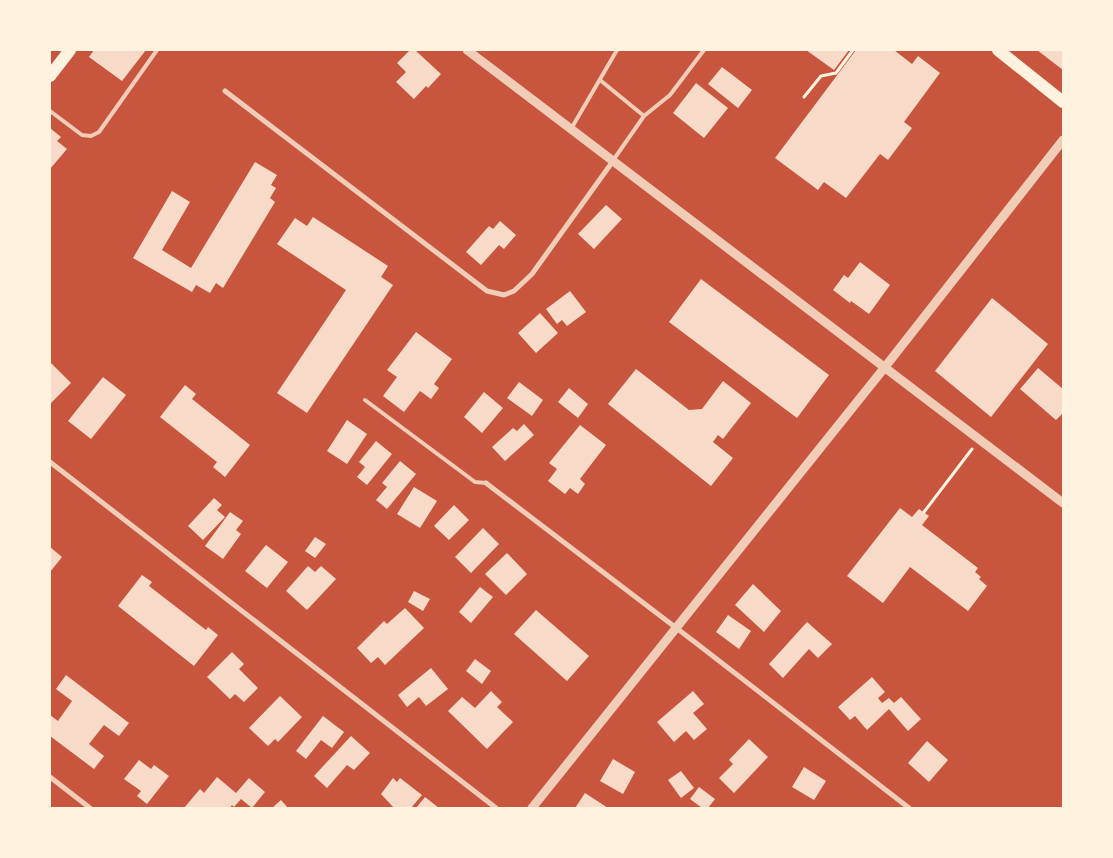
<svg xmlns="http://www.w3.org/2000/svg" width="1113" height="858" viewBox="0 0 1113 858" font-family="Montserrat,sans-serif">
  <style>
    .building { fill: #f7dbc8 }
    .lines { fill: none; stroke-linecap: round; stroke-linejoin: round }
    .path { stroke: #fff3e0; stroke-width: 3 }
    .service { stroke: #f1ccb7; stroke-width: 4 }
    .minor { stroke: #f1ccb7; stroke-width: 5 }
    .tertiary { stroke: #f1ccb7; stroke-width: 9 }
    .primary { stroke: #fff3e0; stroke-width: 12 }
  </style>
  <rect width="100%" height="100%" fill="#c8553d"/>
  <path class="building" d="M94 50H146L122 81 89 57Z
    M410 50H415L441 74 428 88 426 86 414 99 396 82 406 72 397 63Z
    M806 50H849L834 70Z
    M856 50H894L912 64 918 56 940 73 904 122 912 128 888 160 880 154 846 198 824 182 818 190 775 158Z
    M1037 50H1063V70Z
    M722 67 752 90 738 108 708 84Z
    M696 83 728 108 704 138 673 113Z
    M50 128 61 137 57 141 67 149 50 169Z
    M255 162 277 175 271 185 276 188 270 198 275 202 223 288 216 283 210 293 196 285 192 292 133 258 172 191 190 202 162 250 191 268Z
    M606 205 622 219 594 249 578 234Z
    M313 217 388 266 381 277 393 285 307 413 277 393 346 290 277 244 295 218 307 226Z
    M500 221 516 235 504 249 499 245 481 265 466 252 489 226 493 229Z
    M860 262 890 285 869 314 851 301 850 303 833 290 844 275 848 278Z
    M701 279 829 375 797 418 669 322Z
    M570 291 586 312 567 326 562 320 557 324 546 309Z
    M992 298 1048 344 991 417 935 371Z
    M540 313 558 333 536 353 518 333Z
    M416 332 452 359 434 384 439 388 431 399 420 391 404 412 383 396 397 377 387 370Z
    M50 362 71 383 50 404Z
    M1038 368 1063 389V413L1056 420 1020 389Z
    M636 369 689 410 702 409 723 381 751 403 723 439 718 435 713 442 733 458 711 486 608 404Z
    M103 377 126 395 91 439 68 421Z
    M519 382 543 400 532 416 507 398Z
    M185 385 196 394 192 399 250 445 225 477 213 467 217 462 160 417Z
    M569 388 588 404 578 418 558 402Z
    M484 392 503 408 482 433 464 417Z
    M347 420 367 434 347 464 327 451Z
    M524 424 534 435 505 461 492 447 513 428 517 431Z
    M580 425 606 445 580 479 585 484 578 494 570 488 565 494 548 481 557 469 549 463Z
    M376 441 392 454 367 485 357 477 365 467 359 462Z
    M400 461 416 474 387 509 376 500 387 487 382 483Z
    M414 487 437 501 420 528 397 514Z
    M214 498 222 505 217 510 225 517 203 540 188 526Z
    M454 505 469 520 449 540 434 526Z
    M900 508 912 517 919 509 929 516 922 525 978 568 975 572 981 577 979 579 987 586 968 611 910 567 883 603 847 576Z
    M230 512 243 521 236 530 241 534 223 559 205 546Z
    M483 528 499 544 471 573 455 557Z
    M315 537 326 544 315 558 305 551Z
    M266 545 288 562 267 588 245 571Z
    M50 547 62 557 50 572Z
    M507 553 527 574 506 595 485 574Z
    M308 566 315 572 321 566 336 579 307 610 286 591Z
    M142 575 152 582 149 586 206 630 208 627 218 635 194 666 118 606Z
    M753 584 781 611 764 632 735 605Z
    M480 587 493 597 471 623 459 612Z
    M414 591 430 599 423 611 408 602Z
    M405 608 424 628 385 665 378 657 371 663 357 648 384 621 387 624Z
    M536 610 589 656 567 681 514 634Z
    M728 615 751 631 739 649 716 632Z
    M807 622 832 644 818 658 809 649 783 678 769 664Z
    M232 652 244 664 239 669 258 688 244 702 235 694 230 699 207 677Z
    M475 659 491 671 482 684 466 671Z
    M431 668 448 689 426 706 419 697 407 707 398 695Z
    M66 675 129 723 119 736 104 725 89 744 104 756 94 769 50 736V715L58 721 72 701 56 689Z
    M872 677 885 692 878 698 882 703 889 698 894 703 901 697 921 719 908 731 889 709 867 730 855 716 850 720 838 707Z
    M491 691 502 702 497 707 513 722 487 749 448 711 462 697 475 708Z
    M693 691 704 704 693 713 707 729 694 740 686 731 674 742 657 722Z
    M280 696 302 717 278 742 275 739 268 746 249 728Z
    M323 716 344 732 332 748 321 740 306 759 296 751Z
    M351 736 370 753 354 770 347 765 327 788 314 776Z
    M749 739 768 757 734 793 719 778 733 764 729 760Z
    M927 741 948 760 929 782 908 763Z
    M613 759 635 772 623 794 600 781Z
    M139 760 151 769 154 765 169 776 147 804 137 796 141 791 124 779Z
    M804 767 826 781 814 800 792 787Z
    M681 771 694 788 681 798 668 780Z
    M217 777 236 793 249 778 265 792 252 808 241 799 234 807 232 805 230 808H184L200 789 204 793Z
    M393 778 397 782 400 778 422 795 411 808H394L381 794Z
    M699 787 715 799 708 808H702L690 799Z
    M585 793 608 808H575Z
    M425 797 439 808H416Z
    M281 800 288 808H272Z"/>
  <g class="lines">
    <path class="path" d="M804 97 821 76 836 73 853 50
      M924 512 972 449"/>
    <path class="service" d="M600 80 644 116
      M50 111 82 135 91 136 99 132 157 50
      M571 129 617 50
      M614 159 644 116 670 95 704 50
      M365 400 475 482 486 483"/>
    <path class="minor" d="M225 91 487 291 504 295 514 291 532 274 613 161
      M50 462 496 808
      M486 483 696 643 909 808
      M50 777 90 808"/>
    <path class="tertiary" d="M467 50 1063 503
      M532 808 885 367 1063 140"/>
    <path class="primary" d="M998 50 1063 102
      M50 76 70 50"/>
  </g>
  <rect width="1113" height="858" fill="none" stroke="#fff3e0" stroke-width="102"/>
</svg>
